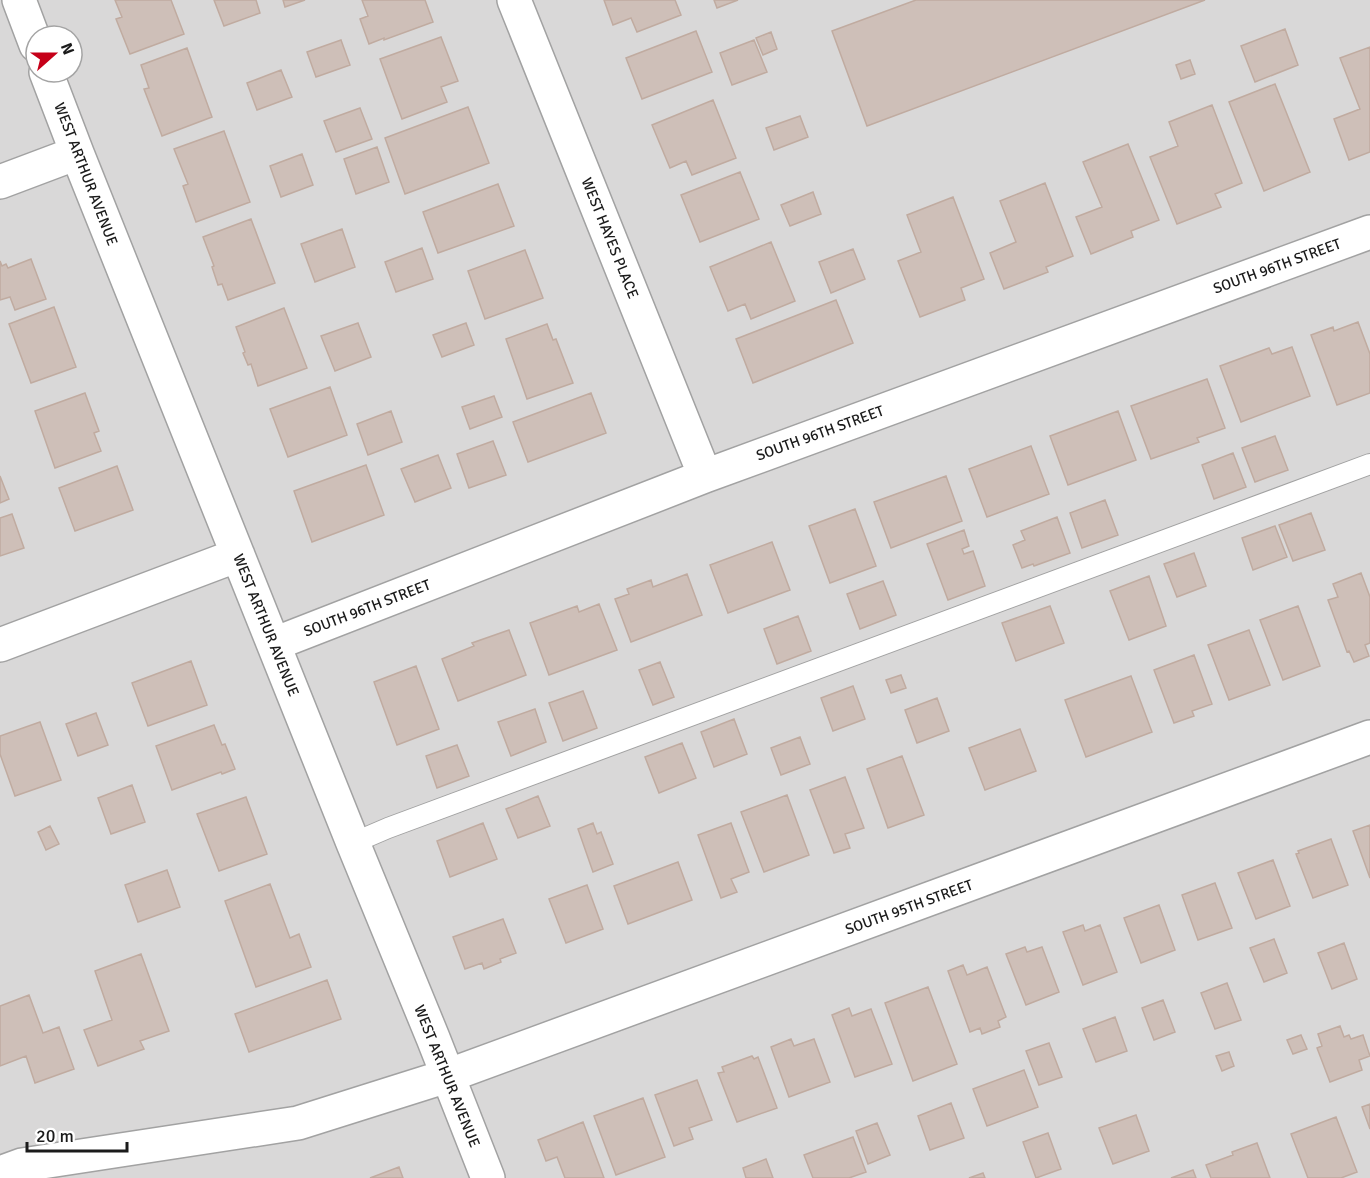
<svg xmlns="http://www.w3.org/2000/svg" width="1370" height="1178" viewBox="0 0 1370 1178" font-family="Signika,sans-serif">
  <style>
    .residential { fill: #d9d8d8; fill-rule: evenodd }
    .building { fill: #cebfb8; stroke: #c0aba0; stroke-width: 1.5 }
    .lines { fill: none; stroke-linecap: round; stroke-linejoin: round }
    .service-casing { stroke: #a2a2a2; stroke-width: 22 }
    .minor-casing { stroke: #a2a2a2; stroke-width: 36 }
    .service { stroke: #fff; stroke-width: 20 }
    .minor { stroke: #fff; stroke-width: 33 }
    .labels { text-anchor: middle; stroke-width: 4.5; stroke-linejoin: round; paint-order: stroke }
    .street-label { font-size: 15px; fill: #1b1b1b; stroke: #fff }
  </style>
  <rect width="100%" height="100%" fill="#eee7df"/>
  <path class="residential" d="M0 0H1370V1178H0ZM36 36H72V72H36Z"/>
  <path class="building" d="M115 0H171L184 34 130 54 116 19 122 17Z
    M214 0H256L260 13 224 26Z
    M283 0H305L285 7Z
    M362 0H425L433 22 384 40V38L369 44 360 19 368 16Z
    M604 0H675L681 15 637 32 631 18 613 25Z
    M714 0H738L717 8Z
    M916 0H1205L867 126 832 31Z
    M1285 29 1298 65 1255 82 1241 46Z
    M696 31 712 72 642 99 626 58Z
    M771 32 777 49 763 55 756 38Z
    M441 37 458 81 441 87 447 102 402 119 380 59Z
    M341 40 350 65 316 77 307 52Z
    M754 40 767 72 732 85 720 53Z
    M1370 47V152L1349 160 1334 119 1360 109 1340 58Z
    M187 48 212 117 162 136 144 89 149 88 141 65Z
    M1190 60 1195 74 1181 79 1176 65Z
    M281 70 292 97 257 110 247 83Z
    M1275 84 1310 172 1264 191 1229 102Z
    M713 100 736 158 692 175 686 161 670 168 652 125Z
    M1212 105 1242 183 1215 194 1221 207 1177 224 1150 157 1178 146 1169 122Z
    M468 107 489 163 405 194 385 138Z
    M360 108 372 139 336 152 324 121Z
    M800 116 808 137 774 150 766 128Z
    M224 131 250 202 196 222 183 186 188 184 174 149Z
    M1128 144 1159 220 1131 231 1133 237 1091 254 1076 217 1102 207 1083 162Z
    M377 147 389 182 356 194 344 159Z
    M302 154 313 185 281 197 270 166Z
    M740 172 759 219 700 242 681 195Z
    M1045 183 1073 256 1046 267 1048 272 1004 289 990 253 1016 242 1000 201Z
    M498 184 514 226 438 253 423 212Z
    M813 192 821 214 790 226 781 205Z
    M953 197 984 279 961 288 965 300 920 317 898 261 921 252 907 215Z
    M251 219 275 283 228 300 222 284 218 285 212 267 214 266 203 237Z
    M342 229 355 267 315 282 301 244Z
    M771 242 795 301 751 319 745 304 728 311 710 267Z
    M422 248 433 279 396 292 385 262Z
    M853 249 865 279 831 293 819 262Z
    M525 250 543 298 485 319 468 271Z
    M31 259 46 299 15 310 10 297 0 300V261L2 266 6 264 8 268Z
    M836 300 853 343 753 383 736 339Z
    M54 307 76 367 31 383 9 324Z
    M284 308 307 368 258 386 251 364 248 365 243 353 245 352 236 327Z
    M1358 322 1370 354V393L1337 405 1311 335 1333 327 1334 331Z
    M358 323 371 357 335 371 321 336Z
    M466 323 474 345 442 357 433 335Z
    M547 324 553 340 556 339 573 383 527 399 506 339Z
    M1292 347 1310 396 1241 422 1220 366 1269 348 1272 354Z
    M1207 379 1225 428 1197 438 1199 442 1151 459 1131 406Z
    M330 387 347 435 288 457 270 409Z
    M85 393 99 431 94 433 101 451 55 468 35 411Z
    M591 393 606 433 528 462 513 422Z
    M494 396 502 417 470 429 462 407Z
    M391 411 402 442 368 455 357 424Z
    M1118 411 1136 460 1068 485 1050 436Z
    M1275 436 1288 470 1255 482 1242 448Z
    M493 441 506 475 469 488 457 454Z
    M1031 446 1049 494 987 517 969 469Z
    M1233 453 1246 487 1214 499 1202 465Z
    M438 455 451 488 415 502 401 469Z
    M366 465 384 515 312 542 294 491Z
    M117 466 133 510 75 531 59 488Z
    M0 476 9 499 0 503Z
    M946 476 962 521 891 548 874 502Z
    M1105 500 1118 535 1082 548 1070 513Z
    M855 509 876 566 830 583 809 526Z
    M1311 513 1325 550 1293 561 1279 525Z
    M12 514 24 548 0 556V518Z
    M1057 517 1070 553 1034 566 1033 564 1022 568 1013 545 1025 540 1021 531Z
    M1275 526 1287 557 1253 570 1242 538Z
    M964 530 969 546 962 549 964 554 973 551 985 586 948 600 927 544Z
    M772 542 790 590 728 613 710 565Z
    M1194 553 1206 586 1177 597 1164 564Z
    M1361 573 1370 597V643L1365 645 1369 656 1354 662 1349 651 1347 652 1328 600 1338 597 1333 584Z
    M687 574 702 615 631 642 615 599 629 594 627 589 651 580 653 587Z
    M1149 576 1166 626 1129 640 1110 591Z
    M883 581 896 615 860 629 847 594Z
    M599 604 617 650 549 675 530 623 577 606 579 612Z
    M1050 606 1064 643 1016 661 1002 623Z
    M1298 606 1320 666 1283 680 1260 620Z
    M798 616 811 651 777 664 764 629Z
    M509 630 526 675 458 701 442 659 474 646 472 643Z
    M1249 630 1270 685 1229 700 1208 645Z
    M1194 655 1212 704 1192 711 1194 716 1174 723 1154 670Z
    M191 661 207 705 148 726 132 683Z
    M660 662 674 697 653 705 639 670Z
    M416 666 439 729 397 745 374 682Z
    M901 675 906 688 891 693 886 680Z
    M1131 676 1152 732 1086 757 1065 700Z
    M853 686 865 719 833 731 821 698Z
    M583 691 597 728 563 741 549 703Z
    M937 698 949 731 917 743 905 710Z
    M535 709 546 742 511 756 498 722Z
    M96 713 108 745 78 756 66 724Z
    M734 719 747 754 714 767 701 732Z
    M40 722 61 780 15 796 0 754V736Z
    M214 725 222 745 225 744 235 769 222 774 221 772 172 790 156 746Z
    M1020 729 1036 771 985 790 969 748Z
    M800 737 810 764 781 775 771 748Z
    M682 743 696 778 659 793 645 757Z
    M457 745 469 776 437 788 426 756Z
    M902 756 924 815 888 828 867 769Z
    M845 777 864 828 845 834 850 848 834 853 810 790Z
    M132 785 145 822 111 834 98 798Z
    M787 795 809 855 764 872 741 812Z
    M538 796 550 826 518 838 506 809Z
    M246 797 267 854 219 871 197 814Z
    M483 823 497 859 450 877 437 841Z
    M593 823 597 834 601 832 613 864 593 872 578 829Z
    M731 823 749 872 731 879 737 892 721 898 698 835Z
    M1370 825V878L1353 831Z
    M50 826 59 844 46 850 38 832Z
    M1331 839 1348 885 1313 898 1296 854 1299 853 1298 851Z
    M1273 860 1290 906 1256 919 1238 873Z
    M678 862 692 900 628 924 614 886Z
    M167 870 180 907 138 922 125 885Z
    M1215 883 1232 928 1198 940 1182 895Z
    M270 884 290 938 299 934 311 967 256 987 225 901Z
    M587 885 603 929 566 943 549 899Z
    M1159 905 1175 950 1141 963 1124 918Z
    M503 919 516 953 500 959 501 962 484 969 482 963 465 969 453 937Z
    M1083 925 1085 931 1100 925 1117 972 1083 985 1063 932Z
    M1274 939 1287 973 1264 982 1250 948Z
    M1344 943 1357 979 1332 989 1318 953Z
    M1025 947 1027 952 1042 947 1059 992 1026 1005 1006 954Z
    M141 954 169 1031 140 1041 144 1049 98 1066 84 1030 112 1020 95 971Z
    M963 965 967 975 987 967 1006 1017 998 1021 1000 1027 982 1034 980 1028 970 1032 948 971Z
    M327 980 341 1019 249 1052 235 1014Z
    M1227 983 1241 1020 1215 1029 1201 993Z
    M928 987 957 1064 913 1081 885 1003Z
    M29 995 43 1033 59 1027 74 1069 35 1083 26 1056 0 1066V1006Z
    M1163 1000 1175 1032 1154 1040 1142 1008Z
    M849 1008 852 1016 871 1009 892 1064 855 1077 832 1015Z
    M1115 1017 1127 1051 1096 1062 1083 1029Z
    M1340 1026 1344 1037 1349 1035 1351 1039 1363 1035 1370 1056 1359 1060 1362 1070 1330 1082 1317 1048 1322 1046 1318 1034Z
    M1301 1035 1307 1049 1293 1054 1287 1040Z
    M791 1039 794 1046 814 1039 830 1082 789 1097 771 1047Z
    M1049 1043 1062 1077 1039 1085 1026 1051Z
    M1229 1052 1234 1066 1222 1071 1216 1056Z
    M752 1056 754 1059 758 1057 777 1108 737 1122 718 1073 724 1072 722 1067Z
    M1024 1070 1038 1107 987 1126 973 1089Z
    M697 1080 712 1120 689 1128 693 1139 674 1146 655 1095Z
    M643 1098 665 1157 616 1175 594 1116Z
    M951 1103 964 1138 930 1150 918 1116Z
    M1370 1104V1129L1362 1107Z
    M1136 1115 1149 1151 1113 1164 1099 1128Z
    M1336 1117 1357 1172 1341 1178H1308L1291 1134Z
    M583 1122 604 1178H565L557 1157 546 1161 538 1140Z
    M877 1123 890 1155 868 1164 856 1131Z
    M1048 1133 1061 1169 1036 1178 1023 1142Z
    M853 1137 866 1172 849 1178H813L804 1155Z
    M1257 1143 1270 1178H1211L1206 1165 1233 1155 1232 1152Z
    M766 1159 773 1178H746L743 1168Z
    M399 1167 403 1178H370Z
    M1193 1170 1196 1178H1171Z
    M983 1173 985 1178H969Z"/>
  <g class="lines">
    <g class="service-casing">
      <path id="service" d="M353 843 388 828 1370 464"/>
    </g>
    <g class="minor-casing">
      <path id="minor" d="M19 0 36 45
        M514 0 705 476
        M46 72 77 153 353 843 433 1038 488 1178
        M0 182 77 153
        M274 644 705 476 1370 232
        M0 645 238 555
        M0 1173 22 1165 298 1123 447 1076 1370 737"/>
    </g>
    <use href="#service" class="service"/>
    <use href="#minor" class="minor"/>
  </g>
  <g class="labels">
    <g class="street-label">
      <text transform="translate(86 174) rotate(69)" y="5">WEST ARTHUR AVENUE</text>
      <text transform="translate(610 238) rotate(68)" y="5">WEST HAYES PLACE</text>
      <text transform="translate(1277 266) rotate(-20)" y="5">SOUTH 96TH STREET</text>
      <text transform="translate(820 433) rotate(-20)" y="5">SOUTH 96TH STREET</text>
      <text transform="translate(367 608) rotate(-21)" y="5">SOUTH 96TH STREET</text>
      <text transform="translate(266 625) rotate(68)" y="5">WEST ARTHUR AVENUE</text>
      <text transform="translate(909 907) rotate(-20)" y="5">SOUTH 95TH STREET</text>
      <text transform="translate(447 1076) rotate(68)" y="5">WEST ARTHUR AVENUE</text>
    </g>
  </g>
  <g transform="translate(54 54) rotate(69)"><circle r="28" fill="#ffffff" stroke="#a4a4a4" stroke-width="1.5"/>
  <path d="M0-4.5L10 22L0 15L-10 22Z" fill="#c60019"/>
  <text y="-9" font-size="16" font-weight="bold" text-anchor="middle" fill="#1b1b1b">N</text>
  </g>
  <path d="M27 1142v9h100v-9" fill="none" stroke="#1b1b1b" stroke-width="3"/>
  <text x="36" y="1142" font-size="18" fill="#1b1b1b" stroke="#ffffff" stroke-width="4.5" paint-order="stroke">20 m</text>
</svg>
